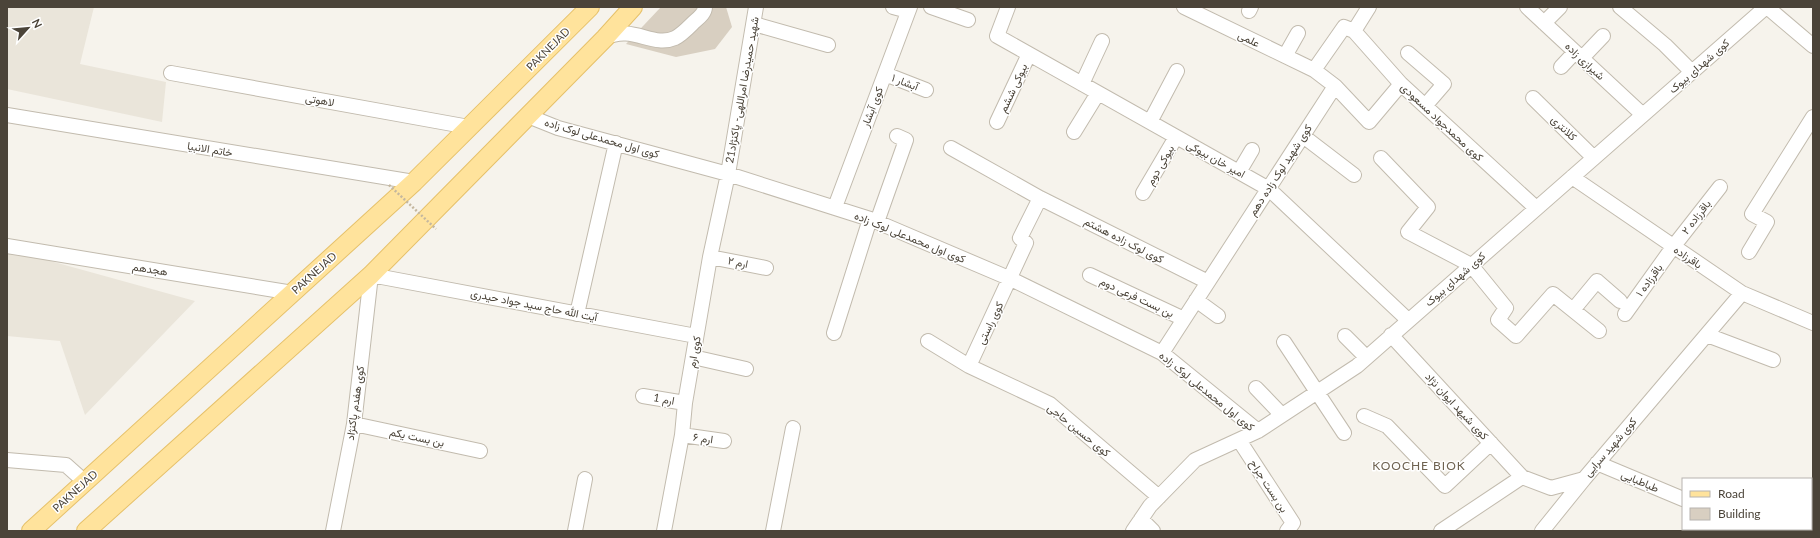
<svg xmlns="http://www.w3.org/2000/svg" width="1820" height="538" viewBox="0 0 1820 538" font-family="Lato,Vazirmatn,sans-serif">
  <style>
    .residential { fill: #eae5da }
    .building { fill: #d8cfc1 }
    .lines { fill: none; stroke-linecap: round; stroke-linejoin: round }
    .minor-casing { stroke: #c2bbae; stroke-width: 16 }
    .major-casing { stroke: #e6c16a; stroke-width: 20 }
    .minor { stroke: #fff; stroke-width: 14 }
    .major { stroke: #ffe39c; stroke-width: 18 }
    .path-bridge { stroke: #c4b79f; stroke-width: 2.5; stroke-dasharray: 2 2; stroke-linecap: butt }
    .labels { text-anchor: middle; stroke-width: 3; stroke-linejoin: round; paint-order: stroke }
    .street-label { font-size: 11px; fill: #4b4439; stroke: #fff }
    .neighbourhood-label { font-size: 12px; letter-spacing: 1px; fill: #6e6250; stroke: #fff }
  </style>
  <rect width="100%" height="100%" fill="#f6f3ec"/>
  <path class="residential" d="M7 7H94L80 64 166 82 162 122 7 89Z
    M7 249 195 301 85 415 60 341 7 336Z"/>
  <path class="building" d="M661 7H726L732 27 715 49 676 57 626 44Z"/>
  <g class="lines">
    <g class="minor-casing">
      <path id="minor" d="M893 7 908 11
        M931 7 968 20
        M1008 7 997 36 1269 189 1408 320
        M1184 7 1314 70
        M1527 7 1643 115
        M1620 7 1665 45 1692 72
        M1767 7 1813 46
        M1249 11 1251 7
        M1544 23 1560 7
        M754 24 828 45
        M1354 31 1401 84 1536 208
        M605 38C633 24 652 48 675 38 681 35 688 28 692 24 697 19 705 14 705 7
        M1408 53 1444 84 1425 106
        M1285 56 1298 33
        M1582 58 1603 36
        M1561 67 1575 52
        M171 73 469 127
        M885 74 926 90
        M1082 84 1102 41
        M1335 86 1369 122 1401 84
        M1533 98 1594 158
        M7 115 414 182
        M528 116 558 128 728 174 870 219 1011 279 1162 353 1258 431
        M997 122 1029 54
        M1150 122 1177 71
        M1074 132 1098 93
        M1303 136 1354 175
        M951 148 1040 198 1020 238 1026 243 969 366
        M1381 158 1428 207 1408 232 1471 265 1506 308 1498 320 1516 336 1553 294 1599 331
        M1239 172 1252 150
        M1572 177 1742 293 1813 323
        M1143 193 1176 137
        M1040 198 1208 282
        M835 207 910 7
        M877 222 906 140 897 136
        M7 246 293 293
        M1749 252 1767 222 1752 214 1813 117
        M710 257 766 268
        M1090 275 1184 319
        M1196 300 1218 316
        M1573 310 1597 281 1620 301
        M577 314 616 143
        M1625 314 1673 247 1720 187
        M834 333 870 219
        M1391 335 1522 477
        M1707 335 1773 360
        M1345 336 1366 357
        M928 341 969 366 1050 404 1159 497
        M1284 342 1344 433
        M1162 353 1335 86 1314 70 1344 27 1354 31 1369 7
        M693 357 746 369
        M1256 388 1282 415
        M643 396 685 403
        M1364 416 1387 426 1445 486 1491 443
        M354 424 480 451
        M682 435 724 441
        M1239 440 1293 523 1287 531
        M7 460 66 465 85 482
        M1597 463 1683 499
        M1141 519 1153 531
        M333 531 354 424 371 275 696 336
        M575 531 585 479
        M664 531 682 435 685 403 710 257 728 174 756 7
        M773 531 793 428
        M1133 531 1150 506 1195 460 1258 431 1357 366 1766 7
        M1441 531 1522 477 1551 488 1584 479 1742 293
        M1542 531 1584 479"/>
    </g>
    <g class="major-casing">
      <path id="major" d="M31 531 414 182 590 7
        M86 531 371 275 605 38 633 7"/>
    </g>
    <use href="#minor" class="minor"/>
    <use href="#major" class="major"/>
    <path class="path-bridge" d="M389 185 436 229"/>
  </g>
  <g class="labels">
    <g class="street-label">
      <text transform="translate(1249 39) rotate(26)" y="4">علمی</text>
      <text transform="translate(548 49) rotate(-45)" y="4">PAKNEJAD</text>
      <text transform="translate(1585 61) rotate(43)" y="4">شیرازی زاده</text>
      <text transform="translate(1699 66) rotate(-41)" y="4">کوی شهدای بیوک</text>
      <text transform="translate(905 82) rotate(21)" y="4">آبشار ۱</text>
      <text transform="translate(1013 88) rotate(-65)" y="4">بیوکی ششم</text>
      <text transform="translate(742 90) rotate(-80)" y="4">شهید حمیدرضا امراللهی- پاکنژاد21</text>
      <text transform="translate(320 100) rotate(10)" y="4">لاهوتی</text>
      <text transform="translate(872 107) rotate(-69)" y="4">کوی آبشار</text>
      <text transform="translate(1442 122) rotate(43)" y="4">کوی محمدجواد مسعودی</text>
      <text transform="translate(1564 128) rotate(44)" y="4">کلانتری</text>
      <text transform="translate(602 138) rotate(16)" y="4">کوی اول محمدعلی لوک زاده</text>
      <text transform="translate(210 149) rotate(9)" y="4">خاتم الانبیا</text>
      <text transform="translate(1216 159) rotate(29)" y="4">امیر خان بیوکی</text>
      <text transform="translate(1160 165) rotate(-60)" y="4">بیوکی دوم</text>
      <text transform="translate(1280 170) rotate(-57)" y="4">کوی شهید لوک زاده دهم</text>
      <text transform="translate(1696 217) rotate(-52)" y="4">باقرزاده ۲</text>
      <text transform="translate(910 237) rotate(22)" y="4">کوی اول محمدعلی لوک زاده</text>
      <text transform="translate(1124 240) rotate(27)" y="4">کوی لوک زاده هشتم</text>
      <text transform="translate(1688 257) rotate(34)" y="4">باقرزاده</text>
      <text transform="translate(738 262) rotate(11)" y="4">ارم ۲</text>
      <text transform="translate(150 269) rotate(9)" y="4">هجدهم</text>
      <text transform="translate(314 273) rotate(-42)" y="4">PAKNEJAD</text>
      <text transform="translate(1455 279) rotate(-41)" y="4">کوی شهدای بیوک</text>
      <text transform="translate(1649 280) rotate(-54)" y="4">باقرزاده ۱</text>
      <text transform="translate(1137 297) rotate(25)" y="4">بن بست فرعی دوم</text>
      <text transform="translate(534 305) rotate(11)" y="4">آیت الله حاج سید جواد حیدری</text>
      <text transform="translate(990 323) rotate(-64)" y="4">کوی راستی</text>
      <text transform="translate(694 352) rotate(-80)" y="4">کوی ارم</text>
      <text transform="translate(1207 391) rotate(39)" y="4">کوی اول محمدعلی لوک زاده</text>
      <text transform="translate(664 399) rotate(10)" y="4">ارم 1</text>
      <text transform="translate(355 403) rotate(-82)" y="4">کوی هفدم پاکنژاد</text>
      <text transform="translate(1457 406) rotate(47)" y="4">کوی شیهد ایوان نژاد</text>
      <text transform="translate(1079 430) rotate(39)" y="4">کوی حسین حاجی</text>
      <text transform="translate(417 437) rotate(12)" y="4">بن بست یکم</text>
      <text transform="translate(703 438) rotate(8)" y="4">ارم ۶</text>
      <text transform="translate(1610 447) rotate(-49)" y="4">کوی شهید سرایی</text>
      <text transform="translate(1640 481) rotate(23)" y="4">طباطبایی</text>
      <text transform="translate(1269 486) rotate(57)" y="4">بن بست جراح</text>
      <text transform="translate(75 491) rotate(-42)" y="4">PAKNEJAD</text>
    </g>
    <g class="neighbourhood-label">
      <text x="1419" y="470">KOOCHE BIOK</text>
    </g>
  </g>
  <rect width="1820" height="538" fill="none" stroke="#4b4439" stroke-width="16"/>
  <rect x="1682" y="478" width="130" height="52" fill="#ffffff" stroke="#b7b4b0"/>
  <rect x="1690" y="491" width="20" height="6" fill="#ffe39c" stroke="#b7b4b0"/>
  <text x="1718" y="498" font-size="12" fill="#4b4439">Road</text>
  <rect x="1690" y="508" width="20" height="12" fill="#d8cfc1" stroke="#b7b4b0"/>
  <text x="1718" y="518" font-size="12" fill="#4b4439">Building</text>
  <g transform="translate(28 28) rotate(63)" stroke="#ffffff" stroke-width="3" paint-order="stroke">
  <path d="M0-3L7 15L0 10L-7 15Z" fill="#4b4439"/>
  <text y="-6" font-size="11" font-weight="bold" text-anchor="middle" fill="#4b4439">N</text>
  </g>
</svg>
